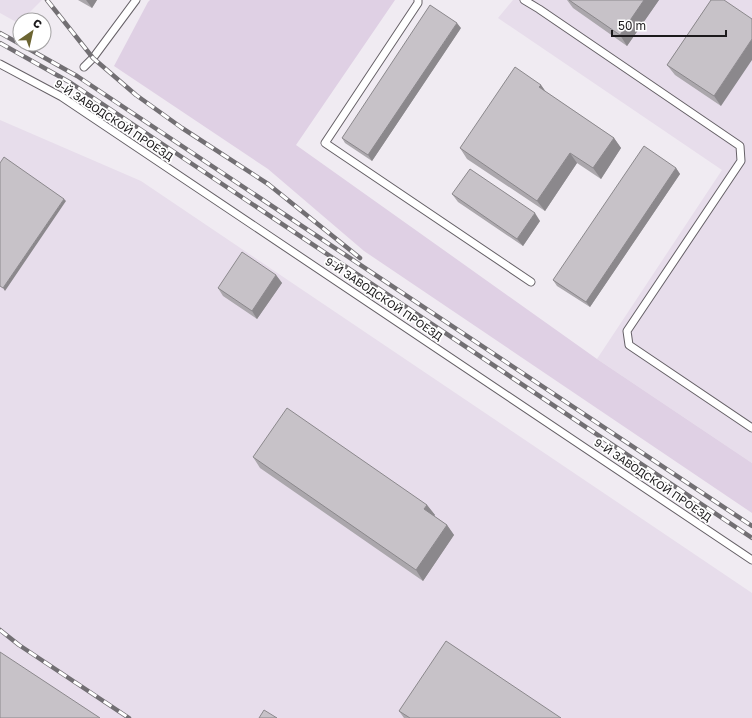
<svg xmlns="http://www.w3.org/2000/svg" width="752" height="718" viewBox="0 0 752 718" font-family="'Golos Text',sans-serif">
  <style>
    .built { fill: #e7ddeb }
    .green { fill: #dfd0e4 }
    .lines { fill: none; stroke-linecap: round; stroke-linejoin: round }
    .lane-casing { stroke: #666167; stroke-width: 9 }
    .lane { stroke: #fff; stroke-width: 7 }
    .rail-casing { stroke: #726f73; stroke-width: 4.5 }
    .rail { stroke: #fff; stroke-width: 3; stroke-dasharray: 9; stroke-linecap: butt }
    .wall { fill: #aba7ac }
    .shaded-wall { fill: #8b888c }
    .building { fill: #c7c2c8; stroke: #8b888c }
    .labels { text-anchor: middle; stroke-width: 3.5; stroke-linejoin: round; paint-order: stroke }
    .street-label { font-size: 11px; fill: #1c1a1c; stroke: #fff }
  </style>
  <rect width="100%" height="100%" fill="#f0ebf2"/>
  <path class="built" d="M0 0H42L22 20H20V21L18 23 0 13Z
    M513 0H752V463L597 359 722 170 498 18Z
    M0 120 141 181 752 593V718H0Z"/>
  <path class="green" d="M150 0H395L296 145 597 359 752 463V513L364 251 268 169 114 66 148 2Z"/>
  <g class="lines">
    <g class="lane-casing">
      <path id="lane" d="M418 0V3L325 143 531 282
        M524 0 539 9 740 146 741 161 627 331 629 345 752 428
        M0 64 62 97 752 560
        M84 67 93 58 136 0"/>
    </g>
    <use href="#lane" class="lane"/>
    <g class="rail-casing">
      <path id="rail" d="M47 0 93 58 136 95 182 128 268 184 360 258
        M0 33 20 44
        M0 43 71 83 752 538
        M20 44 77 76 752 526
        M0 630 19 645 129 718"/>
    </g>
    <use href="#rail" class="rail"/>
  </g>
  <path class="wall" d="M78 0H97L92 8Z
    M567 0H659L627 46 573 8Z
    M711 0 721 106 675 75 667 65Z
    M461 28 372 161 345 143 342 138Z
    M541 85 546 92 614 138 621 148 601 179 577 163 545 211 467 159 460 148Z
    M676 168 680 174 590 307 557 286 553 280Z
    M452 194 540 221 523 246 458 202Z
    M276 275 282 283 257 319 223 296 218 288Z
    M253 457 427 505 435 515 434 516 447 525 454 535 423 581 260 468Z
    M399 711 561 718H404Z"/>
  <path class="shaded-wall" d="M86 0H97L92 8Z
    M644 0H659L627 46 620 35Z
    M457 23 461 28 372 161 368 155Z
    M752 39V60L721 106 714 96Z
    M541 85 548 95 539 87Z
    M614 138 621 148 601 179 593 168Z
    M570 153 577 163 545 211 537 201Z
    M676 168 680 174 590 307 586 302Z
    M64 199 66 201 5 291 3 288Z
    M535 213 540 221 523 246 517 239Z
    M276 275 282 283 257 319 252 311Z
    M427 505 435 515 432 519 424 509Z
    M447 525 454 535 423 581 416 570Z"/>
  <path class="building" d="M569 0H644L620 35Z
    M711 0H724L752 19V39L714 96 667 65Z
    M430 5 457 23 368 155 342 138Z
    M515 67 541 85 539 87 614 138 593 168 570 153 537 201 460 148Z
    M644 146 676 168 586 302 553 280Z
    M4 157 64 199 3 288 0 286V163Z
    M470 169 535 213 517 239 452 194Z
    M242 252 276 275 252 311 218 288Z
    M287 408 427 505 424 509 447 525 416 570 253 457Z
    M446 641 561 718H410L399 711Z
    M0 652 100 718H0Z
    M264 710 277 718H259Z"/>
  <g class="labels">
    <g class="street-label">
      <text transform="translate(114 120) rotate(33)" y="4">9-Й ЗАВОДСКОЙ ПРОЕЗД</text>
      <text transform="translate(384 299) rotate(34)" y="4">9-Й ЗАВОДСКОЙ ПРОЕЗД</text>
      <text transform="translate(653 480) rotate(34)" y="4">9-Й ЗАВОДСКОЙ ПРОЕЗД</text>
    </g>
  </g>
  <g transform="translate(32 32) rotate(34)"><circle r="19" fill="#ffffff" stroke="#a4a3a4"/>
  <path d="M0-3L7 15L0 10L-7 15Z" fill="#6c6532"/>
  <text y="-6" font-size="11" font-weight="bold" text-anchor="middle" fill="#1c1a1c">С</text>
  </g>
  <path d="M612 30v6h114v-6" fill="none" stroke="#1c1a1c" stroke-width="2"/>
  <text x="618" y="30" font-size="12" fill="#1c1a1c" stroke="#ffffff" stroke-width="3" paint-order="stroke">50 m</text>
</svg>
